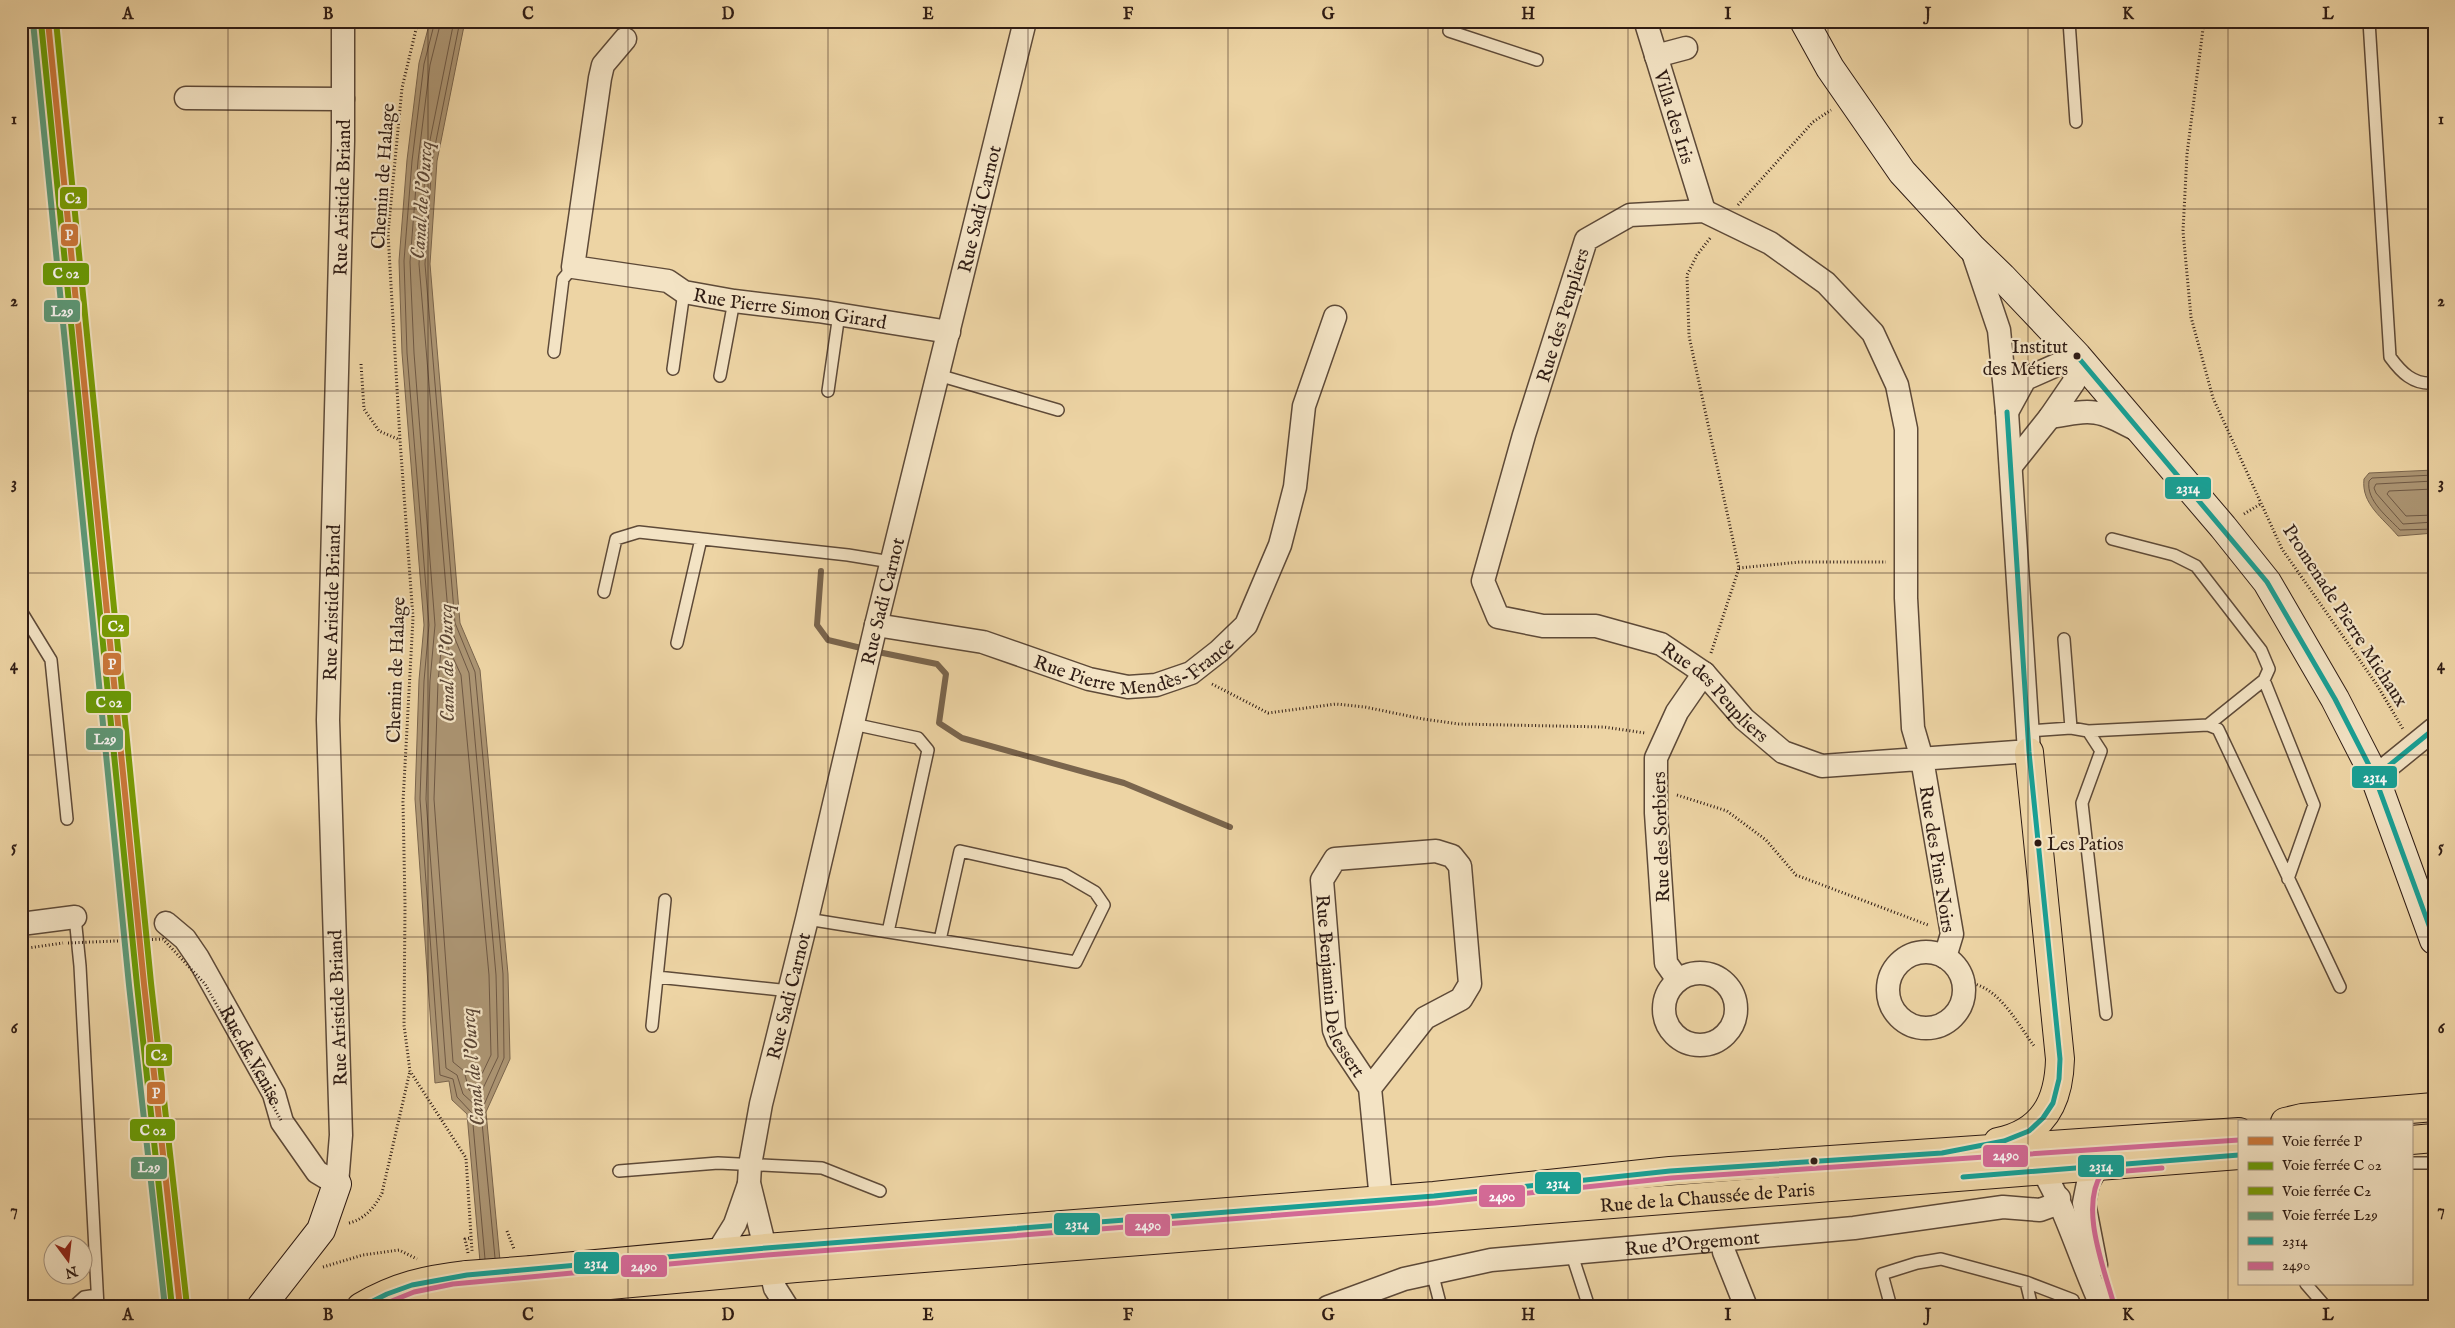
<svg xmlns="http://www.w3.org/2000/svg" width="2455" height="1328" viewBox="0 0 2455 1328" font-family="'IM FELL English',serif">
  <style>
    .water { fill: #ac9573; stroke: #7a654d }
    .lines { fill: none; stroke-linecap: round; stroke-linejoin: round }
    .shore { stroke: #6e5844; stroke-width: 1 }
    .stream { stroke: #7a654d; stroke-width: 6 }
    .lane-casing { stroke: #5e4a38; stroke-width: 14 }
    .street-casing { stroke: #5e4a38; stroke-width: 25 }
    .secondary-casing { stroke: #2f1c14; stroke-width: 30 }
    .primary-casing { stroke: #2f1c14; stroke-width: 30 }
    .path { stroke: #2f1c14; stroke-width: 3; stroke-dasharray: 1 2.5; stroke-linecap: butt }
    .lane { stroke: #f3e3c4; stroke-width: 11 }
    .street { stroke: #f3e3c4; stroke-width: 22 }
    .secondary { stroke: #f3e3c4; stroke-width: 28 }
    .primary { stroke: #edd4a4; stroke-width: 28 }
    .primary-bridge-casing { stroke: #2f1c14; stroke-width: 30; stroke-linecap: butt }
    .path-bridge { stroke: #2f1c14; stroke-width: 3; stroke-dasharray: 1 2.5; stroke-linecap: butt }
    .primary-bridge { stroke: #edd4a4; stroke-width: 28 }
    .bus-1-casing { stroke: #f3e3c4; stroke-width: 9 }
    .bus-2-casing { stroke: #f3e3c4; stroke-width: 9 }
    .bus-1 { stroke: #18a095; stroke-width: 5 }
    .bus-2 { stroke: #d46a97; stroke-width: 5 }
    .rail-1-casing { stroke: #f3e3c4; stroke-width: 10 }
    .rail-2-casing { stroke: #f3e3c4; stroke-width: 10 }
    .rail-3-casing { stroke: #f3e3c4; stroke-width: 10 }
    .rail-4-casing { stroke: #f3e3c4; stroke-width: 10 }
    .rail-1 { stroke: #cb7739; stroke-width: 6 }
    .rail-2 { stroke: #6a9b06; stroke-width: 6 }
    .rail-3 { stroke: #799c04; stroke-width: 6 }
    .rail-4 { stroke: #5d9978; stroke-width: 6 }
    .grid { fill: none; stroke: #2f1c14; stroke-width: 1; stroke-opacity: 0.55 }
    .bus-dot { fill: #2f1c14; stroke: #f3e3c4; stroke-width: 2 }
    .labels { text-anchor: middle; stroke-width: 4.5; stroke-linejoin: round; paint-order: stroke }
    .bus-label { font-size: 18px; fill: #2f1c14; stroke: #f3e3c4; text-anchor: end }
    .street-label { font-size: 19px; fill: #2f1c14; stroke: #f3e3c4 }
    .water-label { font-size: 20px; font-style: italic; fill: #5b4635; stroke: #f3e3c4 }
    .line-badge { stroke: #f3e3c4; stroke-width: 2 }
    .badge-label { font-size: 14px; text-anchor: middle; font-weight: bold; fill: #fff }
    .neatline { fill: none; stroke: #2f1c14; stroke-width: 2 }
    .grid-label { font-size: 16px; text-anchor: middle; font-weight: bold; fill: #2f1c14 }
  </style>
  <rect width="100%" height="100%" fill="#edd4a4"/>
  <filter id="stains"><feTurbulence type="fractalNoise" baseFrequency=".004" numOctaves="4"/><feColorMatrix values="0 0 0 0 .2 0 0 0 0 .09 0 0 0 0 .02 0 0 0 .5 -.17"/></filter>
  <radialGradient id="worn" r=".72"><stop offset=".6" stop-color="#630" stop-opacity="0"/><stop offset="1" stop-color="#630" stop-opacity=".3"/></radialGradient>
  <path class="water" d="M430 21H465L437 161 430 264 460 623 480 670 508 974 510 1059 486 1112 504 1303 484 1307 467 1114 452 1100 449 1081 435 1083 415 799 419 680 424 625 402 353 399 261 407 160 419 63Z
    M2434 470V533L2398 536C2383 518 2361 504 2364 479L2369 473Z"/>
  <g class="lines">
    <path class="shore" d="M435 21 424 64 412 161 404 261 407 353 429 625 424 681 420 799 440 1075 453 1079 457 1097 472 1113 485 1259
      M441 21 430 65 418 161 410 262 414 353 435 625 430 681 426 799 446 1068 457 1075 463 1094 475 1105 498 1057 496 975 469 673 449 624 419 264 426 160 454 21
      M460 21 432 161 425 264 455 623 475 672 503 974 504 1058 481 1112 495 1258
      M2434 475 2372 478 2369 481C2366 501 2388 517 2400 530L2434 529
      M2434 481 2376 484 2374 488 2376 493 2403 524 2434 522
      M2434 489 2389 491 2387 494 2406 516 2434 515
      M444 638 461 675 489 975 491 1055 473 1093 469 1090 464 1071 453 1062 434 799 438 682 442 640Z"/>
    <path class="stream" d="M821 571 817 625 828 640 861 648
      M878 652 937 664 946 674 939 723 962 738 1124 783 1230 827"/>
    <g class="lane-casing">
      <path id="lane" d="M1453 21 1449 31 1537 60
        M2069 21 2076 122
        M2369 21 2390 357C2401 372 2413 385 2434 383
        M554 352 563 279 573 267
        M673 369 684 292
        M938 375 1058 410
        M720 376 734 301
        M828 391 839 314
        M2112 539 2174 555 2196 566 2261 650 2269 669 2264 680 2208 725
        M604 592 616 539 639 532 848 555 891 562
        M21 611 51 660 67 819
        M2064 639 2071 728
        M677 643 701 539
        M2264 680 2314 805 2288 879
        M853 724 918 738 928 750 888 932
        M2028 731 2071 728 2088 731 2101 751 2082 803 2106 1014
        M2088 731 2208 725 2218 729 2340 987
        M75 917 80 966 98 1307
        M807 919 1076 962 1104 905 1095 892 1064 874 960 851 940 940
        M657 977 790 991
        M652 1026 665 900
        M2411 1163H2434
        M619 1171 718 1163 822 1168 880 1191
        M1571 1252 1589 1307
        M1432 1272 1441 1307
        M2026 1282 2032 1307
        M2306 1284 2326 1307
        M73 1307 84 1297 97 1295
        M1891 1307 1882 1274 1917 1263 1941 1259 2026 1282 2073 1300 2075 1307"/>
    </g>
    <g class="street-casing">
      <g id="street">
        <path id="s1" d="M1646 23 1704 211"/>
        <path id="s2" d="M625 39 603 65 600 78 573 267 668 281 684 292 734 301 818 311 949 332"/>
        <path d="M1656 56 1686 48"/>
        <path d="M186 98 343 99"/>
        <path d="M2007 412 2025 379 2077 356 2074 382 2050 417 2011 466"/>
        <path d="M2050 417C2095 409 2097 409 2137 430"/>
        <path id="s3" d="M876 625 983 642 1089 679 1128 687 1156 685 1191 673 1219 651 1246 625 1280 545 1295 487 1304 406 1335 317"/>
        <path d="M2374 775 2386 768 2434 729"/>
        <path id="s4" d="M166 923 185 939 198 958 274 1094 282 1122 317 1172 337 1184 341 1135 328 720 343 141V21"/>
        <path d="M21 924 75 917"/>
        <circle cx="1926" cy="990" r="38"/>
        <path id="s5" d="M1945 957 1952 934 1922 759 1913 728 1906 598V429L1897 385 1873 333 1826 283 1770 243 1704 211 1630 215 1586 240 1524 435 1483 581 1498 617 1543 626H1596L1661 644 1704 673 1744 719 1783 752 1822 766 2016 752H2029L2007 412 1999 330 1971 247"/>
        <circle cx="1700" cy="1009" r="36"/>
        <path d="M1678 980 1666 963 1656 813V758L1677 712 1704 673"/>
        <path id="s6" d="M1370 1088 1425 1018 1461 999 1470 984 1460 866 1452 856 1436 851 1335 859 1322 880 1334 1030 1338 1040 1370 1088 1381 1200"/>
        <path d="M2043 1171C2068 1214 2081 1262 2102 1307"/>
        <path d="M1723 1240 1724 1252 1746 1307"/>
        <path d="M717 1253 735 1224 749 1184"/>
        <path d="M2096 1265 2084 1203 2088 1183 2098 1166"/>
        <path d="M546 1295 598 1307"/>
        <path id="s7" d="M787 1307 775 1288 749 1183 750 1165 761 1104 807 919 876 625 1025 21"/>
        <path id="s8" d="M1328 1307 1404 1279 1491 1260 1854 1228 2003 1207 2040 1210 2051 1206 2059 1198"/>
      </g>
    </g>
    <g class="secondary-casing">
      <path id="secondary" d="M1804 21 1830 68 1902 172 1971 247 2002 277 2077 356 2223 527 2267 582 2335 699 2374 775 2434 940
        M261 1307 321 1230 337 1184"/>
    </g>
    <g class="primary-casing">
      <g id="primary">
        <path d="M2285 1122 2302 1118 2434 1107"/>
        <path d="M2411 1140 2434 1138"/>
        <path d="M1998 1142C2043 1133 2059 1102 2060 1059L2029 752"/>
        <path d="M532 1270 766 1248 1434 1196 1670 1171 2239 1132"/>
        <path id="s9" d="M533 1292 796 1268 2239 1155"/>
        <path d="M361 1307C397 1286 425 1280 467 1275"/>
        <path d="M413 1307 468 1297"/>
      </g>
    </g>
    <path class="path" d="M418 21 402 88 388 233 400 440 413 618 403 802 405 905 404 1025 410 1071 466 1158 472 1251
      M2204 21 2187 154 2183 231 2191 317 2213 398 2282 549 2377 685 2403 729
      M1738 205 1813 122 1831 110
      M361 364 364 409 379 431 400 440
      M2244 514 2262 503
      M1739 568 1800 562H1886
      M1711 653 1739 568 1689 336 1687 275 1697 255 1711 237
      M1212 684 1268 713 1336 704 1365 707 1423 719 1459 724 1604 727 1645 733
      M1677 795 1727 811 1766 840 1796 875 1928 925
      M21 949 63 943
      M1963 982C1997 983 2016 1021 2034 1046
      M349 1223C365 1219 375 1207 382 1193L410 1071
      M507 1231 514 1249
      M468 1253 465 1239 471 1238
      M323 1267 363 1255 399 1250 417 1259"/>
    <use href="#lane" class="lane"/>
    <use href="#street" class="street"/>
    <use href="#secondary" class="secondary"/>
    <use href="#primary" class="primary"/>
    <g class="primary-bridge-casing">
      <path id="primary-bridge" d="M467 1275 532 1270
        M468 1297 533 1292"/>
    </g>
    <path class="path-bridge" d="M68 943 163 939 205 984 282 1122"/>
    <use href="#primary-bridge" class="primary-bridge"/>
    <g class="bus-1-casing">
      <path id="bus-1" d="M2077 356 2267 582 2335 699 2374 775 2434 939
        M2374 775 2386 768 2434 729
        M1963 1177 2239 1155
        M361 1307 387 1294 412 1285 467 1275 766 1248 1434 1196 1670 1171 1942 1153 2004 1141 2029 1131 2043 1118 2053 1103 2059 1079 2060 1059 2029 752 2007 412"/>
    </g>
    <g class="bus-2-casing">
      <path id="bus-2" d="M2114 1305C2104 1268 2079 1207 2102 1173L2162 1168
        M377 1307 414 1292 453 1284 767 1255 1435 1203 1671 1178 2239 1140"/>
    </g>
    <use href="#bus-1" class="bus-1"/>
    <use href="#bus-2" class="bus-2"/>
    <g class="rail-1-casing">
      <path id="rail-1" d="M48 21 144 984 180 1307"/>
    </g>
    <g class="rail-2-casing">
      <path id="rail-2" d="M41 22 137 985 172 1307"/>
    </g>
    <g class="rail-3-casing">
      <path id="rail-3" d="M56 21 151 983 187 1306"/>
    </g>
    <g class="rail-4-casing">
      <path id="rail-4" d="M33 22 129 985 165 1307"/>
    </g>
    <use href="#rail-1" class="rail-1"/>
    <use href="#rail-2" class="rail-2"/>
    <use href="#rail-3" class="rail-3"/>
    <use href="#rail-4" class="rail-4"/>
  </g>
  <path class="grid" d="M228 21V1307M428 21V1307M628 21V1307M828 21V1307M1028 21V1307M1228 21V1307M1428 21V1307M1628 21V1307M1828 21V1307M2028 21V1307M2228 21V1307M21 209H2434M21 391H2434M21 573H2434M21 755H2434M21 937H2434M21 1119H2434"/>
  <g class="bus-dot">
    <circle cx="2077" cy="356" r="4.5"/>
    <circle cx="2038" cy="843" r="4.5"/>
    <circle cx="1814" cy="1161" r="4.5"/>
  </g>
  <g class="labels">
    <g class="bus-label">
      <text x="2068" y="353">Institut<tspan x="2068" dy="22">des Métiers</tspan></text>
      <text x="2047" y="850" text-anchor="start">Les Patios</text>
    </g>
    <g class="street-label">
      <text dy="7" stroke="none"><textPath href="#s1" startOffset="98">Villa des Iris</textPath></text>
      <text transform="translate(382 176) rotate(-86)" y="7">Chemin de Halage</text>
      <text dy="7" stroke="none"><textPath href="#s4" startOffset="1304">Rue Aristide Briand</textPath></text>
      <text dy="7" stroke="none"><textPath href="#s7" startOffset="1132">Rue Sadi Carnot</textPath></text>
      <text dy="7" stroke="none"><textPath href="#s2" startOffset="461">Rue Pierre Simon Girard</textPath></text>
      <text transform="translate(1562 315) rotate(-73)" y="7">Rue des Peupliers</text>
      <text dy="7" stroke="none"><textPath href="#s7" startOffset="728">Rue Sadi Carnot</textPath></text>
      <text dy="7" stroke="none"><textPath href="#s4" startOffset="899">Rue Aristide Briand</textPath></text>
      <text transform="translate(2346 615) rotate(57)" y="7">Promenade Pierre Michaux</text>
      <text dy="7" stroke="none"><textPath href="#s3" startOffset="270">Rue Pierre Mendès-France</textPath></text>
      <text transform="translate(395 670) rotate(-88)" y="7">Chemin de Halage</text>
      <text dy="7" stroke="none"><textPath href="#s5" startOffset="1605">Rue des Peupliers</textPath></text>
      <text transform="translate(1660 837) rotate(-92)" y="7">Rue des Sorbiers</text>
      <text transform="translate(1938 859) rotate(81)" y="7">Rue des Pins Noirs</text>
      <text dy="7" stroke="none"><textPath href="#s6" startOffset="530">Rue Benjamin Delessert</textPath></text>
      <text dy="7" stroke="none"><textPath href="#s7" startOffset="322">Rue Sadi Carnot</textPath></text>
      <text transform="translate(337 1008) rotate(-92)" y="7">Rue Aristide Briand</text>
      <text dy="7" stroke="none"><textPath href="#s4" startOffset="159">Rue de Venise</textPath></text>
      <text dy="7" stroke="none"><textPath href="#s9" startOffset="1178">Rue de la Chaussée de Paris</textPath></text>
      <text dy="7" stroke="none"><textPath href="#s8" startOffset="372">Rue d'Orgemont</textPath></text>
    </g>
    <g class="water-label">
      <text transform="translate(421 200) rotate(-86)" y="7">Canal de l'Ourcq</text>
      <text transform="translate(446 663) rotate(-91)" y="7">Canal de l'Ourcq</text>
      <text transform="translate(472 1067) rotate(-95)" y="7">Canal de l'Ourcq</text>
    </g>
  </g>
  <g class="line-badge">
    <rect x="59" y="186" width="29" height="24" rx="5" fill="#799c04"/>
    <rect x="60" y="223" width="19" height="24" rx="5" fill="#cb7739"/>
    <rect x="42" y="262" width="48" height="24" rx="5" fill="#6a9b06"/>
    <rect x="43" y="299" width="38" height="24" rx="5" fill="#5d9978"/>
    <rect x="2164" y="476" width="48" height="24" rx="5" fill="#18a095"/>
    <rect x="101" y="614" width="29" height="24" rx="5" fill="#799c04"/>
    <rect x="102" y="652" width="20" height="24" rx="5" fill="#cb7739"/>
    <rect x="85" y="690" width="47" height="24" rx="5" fill="#6a9b06"/>
    <rect x="85" y="727" width="39" height="24" rx="5" fill="#5d9978"/>
    <rect x="2351" y="765" width="47" height="24" rx="5" fill="#18a095"/>
    <rect x="145" y="1043" width="28" height="24" rx="5" fill="#799c04"/>
    <rect x="146" y="1081" width="20" height="24" rx="5" fill="#cb7739"/>
    <rect x="129" y="1118" width="47" height="24" rx="5" fill="#6a9b06"/>
    <rect x="1982" y="1144" width="47" height="24" rx="5" fill="#d46a97"/>
    <rect x="2077" y="1154" width="48" height="24" rx="5" fill="#18a095"/>
    <rect x="130" y="1156" width="38" height="24" rx="5" fill="#5d9978"/>
    <rect x="1534" y="1171" width="48" height="24" rx="5" fill="#18a095"/>
    <rect x="1478" y="1184" width="48" height="24" rx="5" fill="#d46a97"/>
    <rect x="1053" y="1212" width="48" height="24" rx="5" fill="#18a095"/>
    <rect x="1124" y="1213" width="47" height="24" rx="5" fill="#d46a97"/>
    <rect x="573" y="1251" width="47" height="24" rx="5" fill="#18a095"/>
    <rect x="620" y="1254" width="48" height="24" rx="5" fill="#d46a97"/>
  </g>
  <g class="badge-label">
    <text x="73" y="203">C2</text>
    <text x="69" y="240">P</text>
    <text x="66" y="278">C 02</text>
    <text x="62" y="316">L29</text>
    <text x="2188" y="493">2314</text>
    <text x="116" y="631">C2</text>
    <text x="112" y="669">P</text>
    <text x="109" y="707">C 02</text>
    <text x="105" y="744">L29</text>
    <text x="2375" y="782">2314</text>
    <text x="159" y="1060">C2</text>
    <text x="156" y="1098">P</text>
    <text x="153" y="1135">C 02</text>
    <text x="2006" y="1160">2490</text>
    <text x="2101" y="1171">2314</text>
    <text x="149" y="1172">L29</text>
    <text x="1558" y="1188">2314</text>
    <text x="1502" y="1201">2490</text>
    <text x="1077" y="1229">2314</text>
    <text x="1148" y="1230">2490</text>
    <text x="596" y="1268">2314</text>
    <text x="644" y="1271">2490</text>
  </g>
  <rect width="2455" height="1328" fill="none" stroke="#edd4a4" stroke-width="55"/>
  <rect x="2238" y="1120" width="175" height="165" fill="#f3e3c4" stroke="#a5937e"/>
  <rect x="2248" y="1137" width="25" height="8" fill="#cb7739" stroke="#a5937e"/>
  <text x="2282" y="1146" font-size="15" fill="#2f1c14">Voie ferrée P</text>
  <rect x="2248" y="1162" width="25" height="8" fill="#6a9b06" stroke="#a5937e"/>
  <text x="2282" y="1170" font-size="15" fill="#2f1c14">Voie ferrée C 02</text>
  <rect x="2248" y="1187" width="25" height="8" fill="#799c04" stroke="#a5937e"/>
  <text x="2282" y="1196" font-size="15" fill="#2f1c14">Voie ferrée C2</text>
  <rect x="2248" y="1212" width="25" height="8" fill="#5d9978" stroke="#a5937e"/>
  <text x="2282" y="1220" font-size="15" fill="#2f1c14">Voie ferrée L29</text>
  <rect x="2248" y="1237" width="25" height="8" fill="#18a095" stroke="#a5937e"/>
  <text x="2282" y="1246" font-size="15" fill="#2f1c14">2314</text>
  <rect x="2248" y="1262" width="25" height="8" fill="#d46a97" stroke="#a5937e"/>
  <text x="2282" y="1270" font-size="15" fill="#2f1c14">2490</text>
  <g transform="translate(68 1260) rotate(165)"><circle r="24" fill="#f3e3c4" stroke="#a5937e"/>
  <path d="M0-4L9 19L0 12L-9 19Z" fill="#8f2418"/>
  <text y="-8" font-size="14" font-weight="bold" text-anchor="middle" fill="#2f1c14">N</text>
  </g>
  <rect x="28" y="28" width="2400" height="1272" class="neatline"/>
  <g class="grid-label">
    <text x="128" y="19">A</text>
    <text x="328" y="19">B</text>
    <text x="528" y="19">C</text>
    <text x="728" y="19">D</text>
    <text x="928" y="19">E</text>
    <text x="1128" y="19">F</text>
    <text x="1328" y="19">G</text>
    <text x="1528" y="19">H</text>
    <text x="1728" y="19">I</text>
    <text x="1928" y="19">J</text>
    <text x="2128" y="19">K</text>
    <text x="2328" y="19">L</text>
    <text x="14" y="124">1</text>
    <text x="2441" y="124">1</text>
    <text x="14" y="306">2</text>
    <text x="2441" y="306">2</text>
    <text x="14" y="488">3</text>
    <text x="2441" y="488">3</text>
    <text x="14" y="670">4</text>
    <text x="2441" y="670">4</text>
    <text x="14" y="852">5</text>
    <text x="2441" y="852">5</text>
    <text x="14" y="1033">6</text>
    <text x="2441" y="1033">6</text>
    <text x="14" y="1215">7</text>
    <text x="2441" y="1215">7</text>
    <text x="128" y="1320">A</text>
    <text x="328" y="1320">B</text>
    <text x="528" y="1320">C</text>
    <text x="728" y="1320">D</text>
    <text x="928" y="1320">E</text>
    <text x="1128" y="1320">F</text>
    <text x="1328" y="1320">G</text>
    <text x="1528" y="1320">H</text>
    <text x="1728" y="1320">I</text>
    <text x="1928" y="1320">J</text>
    <text x="2128" y="1320">K</text>
    <text x="2328" y="1320">L</text>
  </g>
  <rect width="100%" height="100%" filter="url(#stains)"/>
  <rect width="100%" height="100%" fill="url(#worn)"/>
</svg>
